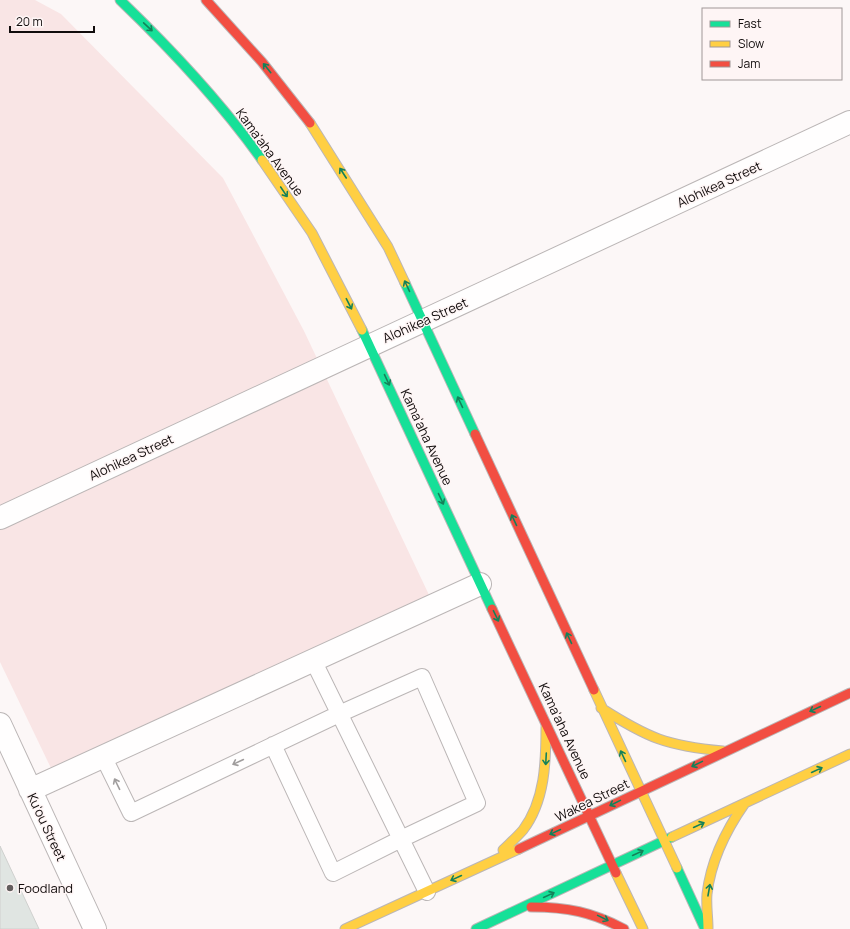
<svg xmlns="http://www.w3.org/2000/svg" width="850" height="929" viewBox="0 0 850 929" font-family="Manrope,sans-serif">
  <style>
    .green { fill: #f9e5e5 }
    .building { fill: #e0e5e2; stroke: #cfd0ce }
    .lines { fill: none; stroke-linecap: round; stroke-linejoin: round }
    .lane-casing { stroke: #bbb6b6; stroke-width: 18 }
    .street-casing { stroke: #bbb6b6; stroke-width: 24 }
    .fast-casing { stroke: #bbb6b6; stroke-width: 11 }
    .slow-casing { stroke: #bbb6b6; stroke-width: 11 }
    .jam-casing { stroke: #bbb6b6; stroke-width: 11 }
    .lane { stroke: #fffefe; stroke-width: 16 }
    .street { stroke: #fffefe; stroke-width: 22 }
    .fast { stroke: #16e098; stroke-width: 9 }
    .slow { stroke: #ffcf43; stroke-width: 9 }
    .jam { stroke: #f24e42; stroke-width: 9 }
    .oneway { stroke: #148159 }
    .oneway2 { stroke: #a09d9d }
    .poi-dot { fill: #635e5e; stroke: #fef5f5; stroke-width: 1.5 }
    .labels { text-anchor: middle; stroke-width: 3; stroke-linejoin: round; paint-order: stroke }
    .street-label { font-size: 13px; fill: #110c0c; stroke: #fef5f5 }
    .poi-label { font-size: 13px; fill: #110c0c; stroke: #fef5f5; text-anchor: start }
  </style>
  <rect width="100%" height="100%" fill="#fcf7f7"/>
  <path class="green" d="M0 0H35L61 14 223 178 304 331 430 597 61 789 0 662Z"/>
  <path class="building" d="M0 846 39 929H0Z"/>
  <g class="lines">
    <g class="lane-casing">
      <path id="lane" d="M313 660 427 892
        M103 756 131 813 339 714 422 677 477 803 401 839 333 873 273 745"/>
    </g>
    <g class="street-casing">
      <path id="street" d="M0 518 850 122
        M0 724 95 929
        M30 790 480 584"/>
    </g>
    <g class="fast-casing">
      <path id="fast" d="M120 0C171 49 221 102 262 160
        M405 283 475 434
        M362 330 492 609
        M677 868 705 929
        M476 929 672 837"/>
    </g>
    <g class="slow-casing">
      <path id="slow" d="M310 123 388 247 405 283
        M262 160 312 233 362 330
        M594 690 677 868
        M601 708C648 738 667 746 723 751
        M672 837 850 754
        M503 850C509 844 517 837 523 830 545 801 546 762 546 727
        M616 873 643 929
        M708 928C708 917 706 905 707 894 711 860 726 830 745 803
        M345 929 519 849"/>
    </g>
    <g class="jam-casing">
      <path id="jam" d="M206 0 262 62 310 123
        M475 434 594 690
        M492 609 616 873
        M519 849 850 693
        M531 907C567 907 592 912 624 929"/>
    </g>
    <use href="#lane" class="lane"/>
    <use href="#street" class="street"/>
    <use href="#fast" class="fast"/>
    <use href="#slow" class="slow"/>
    <use href="#jam" class="jam"/>
  </g>
  <defs><path id="oneway-shaft" d="M-6 0H5M1.5-3L5.5 0L1.5 3" fill="none" stroke-width="1.6" stroke-linecap="round" stroke-linejoin="round"/></defs>
  <g class="oneway">
    <use href="#oneway-shaft" transform="translate(148 27) rotate(43)"/>
    <use href="#oneway-shaft" transform="translate(267 68) rotate(-129)"/>
    <use href="#oneway-shaft" transform="translate(343 173) rotate(-123)"/>
    <use href="#oneway-shaft" transform="translate(284 192) rotate(56)"/>
    <use href="#oneway-shaft" transform="translate(407 286) rotate(-115)"/>
    <use href="#oneway-shaft" transform="translate(349 304) rotate(63)"/>
    <use href="#oneway-shaft" transform="translate(387 380) rotate(65)"/>
    <use href="#oneway-shaft" transform="translate(460 402) rotate(-115)"/>
    <use href="#oneway-shaft" transform="translate(441 499) rotate(65)"/>
    <use href="#oneway-shaft" transform="translate(514 520) rotate(-115)"/>
    <use href="#oneway-shaft" transform="translate(496 616) rotate(64)"/>
    <use href="#oneway-shaft" transform="translate(569 638) rotate(-115)"/>
    <use href="#oneway-shaft" transform="translate(815 709) rotate(155)"/>
    <use href="#oneway-shaft" transform="translate(623 756) rotate(-115)"/>
    <use href="#oneway-shaft" transform="translate(546 759) rotate(93)"/>
    <use href="#oneway-shaft" transform="translate(697 764) rotate(154)"/>
    <use href="#oneway-shaft" transform="translate(817 770) rotate(-25)"/>
    <use href="#oneway-shaft" transform="translate(615 803) rotate(154)"/>
    <use href="#oneway-shaft" transform="translate(699 825) rotate(-25)"/>
    <use href="#oneway-shaft" transform="translate(555 832) rotate(155)"/>
    <use href="#oneway-shaft" transform="translate(638 853) rotate(-25)"/>
    <use href="#oneway-shaft" transform="translate(456 878) rotate(155)"/>
    <use href="#oneway-shaft" transform="translate(709 890) rotate(-80)"/>
    <use href="#oneway-shaft" transform="translate(549 895) rotate(-25)"/>
    <use href="#oneway-shaft" transform="translate(603 918) rotate(26)"/>
  </g>
  <g class="oneway2">
    <use href="#oneway-shaft" transform="translate(238 762) rotate(155)"/>
    <use href="#oneway-shaft" transform="translate(117 784) rotate(-116)"/>
  </g>
  <circle class="poi-dot" cx="10" cy="888" r="4"/>
  <g class="labels">
    <g class="street-label">
      <text transform="translate(270 152) rotate(54)" y="5">Kama'aha Avenue</text>
      <text transform="translate(719 184) rotate(-25)" y="5">Alohikea Street</text>
      <text transform="translate(425 320) rotate(-24)" y="5">Alohikea Street</text>
      <text transform="translate(427 437) rotate(65)" y="5">Kama'aha Avenue</text>
      <text transform="translate(131 457) rotate(-25)" y="5">Alohikea Street</text>
      <text transform="translate(565 731) rotate(65)" y="5">Kama'aha Avenue</text>
      <text transform="translate(592 800) rotate(-26)" y="5">Wakea Street</text>
      <text transform="translate(47 827) rotate(65)" y="5">Ku'ou Street</text>
    </g>
    <g class="poi-label">
      <text x="18" y="893">Foodland</text>
    </g>
  </g>
  <rect x="702" y="8" width="140" height="72" fill="#fef5f5" stroke="#9f9898"/>
  <rect x="710" y="21" width="20" height="6" fill="#16e098" stroke="#9f9898"/>
  <text x="738" y="28" font-size="12" fill="#110c0c">Fast</text>
  <rect x="710" y="41" width="20" height="6" fill="#ffcf43" stroke="#9f9898"/>
  <text x="738" y="48" font-size="12" fill="#110c0c">Slow</text>
  <rect x="710" y="61" width="20" height="6" fill="#f24e42" stroke="#9f9898"/>
  <text x="738" y="68" font-size="12" fill="#110c0c">Jam</text>
  <path d="M10 26v6h84v-6" fill="none" stroke="#110c0c" stroke-width="2"/>
  <text x="16" y="26" font-size="12" fill="#110c0c" stroke="#fef5f5" stroke-width="3" paint-order="stroke">20 m</text>
</svg>
